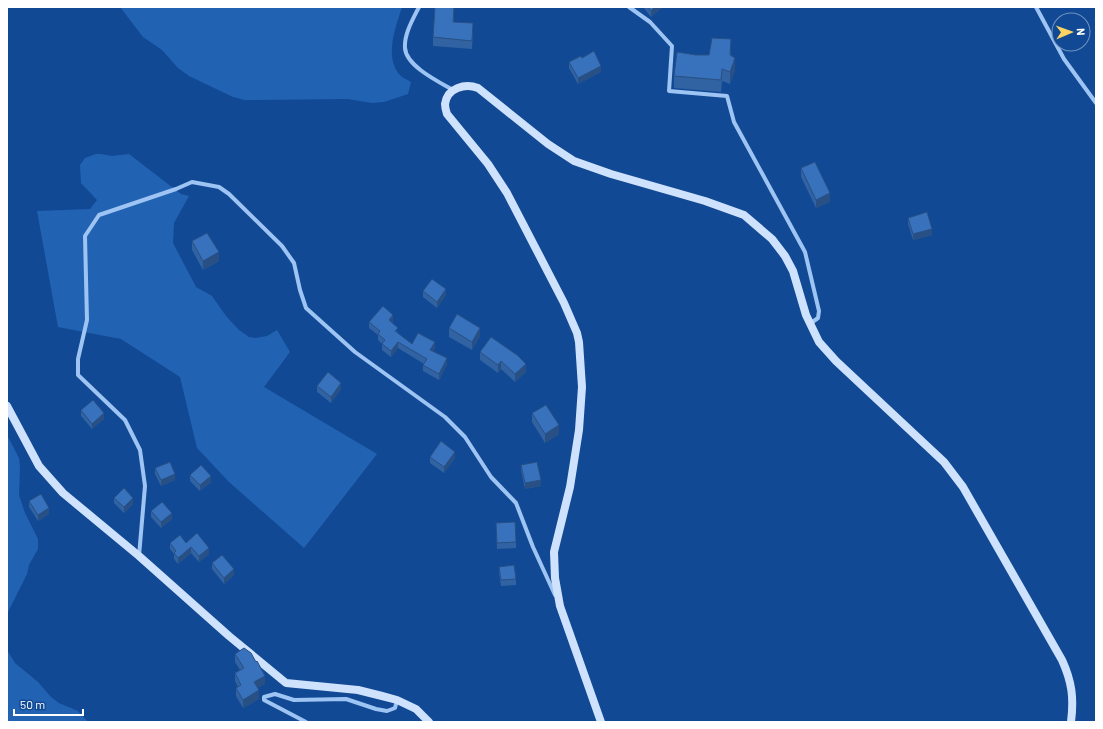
<svg xmlns="http://www.w3.org/2000/svg" width="1103" height="729" viewBox="0 0 1103 729" font-family="Barlow,sans-serif">
  <style>
    .green { fill: #2262b3 }
    .lines { fill: none; stroke-linecap: round; stroke-linejoin: round }
    .street { stroke: #9ec4f3; stroke-width: 4 }
    .secondary { stroke: #cee2fd; stroke-width: 8 }
    .wall { fill: #3162a2 }
    .shaded-wall { fill: #285084 }
    .building { fill: #3972bc; stroke: #285084 }
  </style>
  <rect width="100%" height="100%" fill="#114994"/>
  <path class="green" d="M120 7H402C396 26 383 59 401 76 403 78 408 80 411 82L408 94 384 102 372 103 348 99 245 100 233 97 189 76 178 68 162 50 143 37Z
    M96 154H101L112 156 129 154 181 194 189 196 174 223 173 243 196 287 212 296 226 316 239 330 249 337 255 338 267 336 277 330 290 352 264 387 377 454 304 548 229 482 197 448 180 377 121 339 58 327 37 211 90 209 97 200 81 183 80 165 85 158Z
    M7 435 19 458 20 467 19 495 25 513 38 539V549L29 565 27 574 7 614Z
    M7 650 15 663 38 682 51 697 59 703 78 711 88 722H7Z"/>
  <g class="lines">
    <path class="street" d="M419 7C413 19 404 34 405 48 406 66 439 82 453 90
      M629 7 650 22 672 46 669 91 727 96 734 122 805 252 819 311 818 318 811 323
      M1036 7 1064 59 1096 103
      M139 556 145 486 140 450 125 420 78 375V359L87 320 85 236 99 215 176 189 192 182 219 187 229 194 282 246 294 263 300 290 306 308 355 352 445 417 465 437 491 477 516 503 533 547 555 595
      M306 722 264 700V697L275 694 294 700 346 699 376 709 387 711 395 708 397 700"/>
    <path class="secondary" d="M7 406 39 466 63 493 139 556 229 636 286 683 358 690 382 696 397 700 416 709 429 722
      M601 722 560 606 555 578 554 552 570 487 579 430 582 387 579 342 577 333 564 303 507 193 488 164 447 114C446 111 445 107 445 104 447 88 465 83 478 88L548 144 574 161 611 174 705 201 744 215 772 239 785 256 793 271 806 315 819 342 836 361 944 462 963 487 1062 660C1072 682 1074 698 1071 722"/>
  </g>
  <path class="wall" d="M643 7H663L651 17Z
    M454 14V22L473 32 472 49 433 46V37Z
    M731 51V55L735 70 730 84 722 81 721 92 674 88V76L696 55H709Z
    M582 58 601 72 578 84 569 68V62Z
    M801 168 830 202 816 208 801 177Z
    M908 218 932 235 913 240 908 224Z
    M192 241 219 261 203 270 192 250Z
    M423 291 446 295 437 308 423 297Z
    M393 321 392 323 398 333 412 344 435 348 433 351 447 364 439 380 423 371V365L424 364 398 348 391 357 382 350V344L378 340V335L369 328V322Z
    M449 328 480 336 472 350 449 337Z
    M491 337 526 372 515 382 501 369 498 373 480 360V352Z
    M317 386 341 389 331 403 317 392Z
    M81 410 104 419 92 429 81 416Z
    M532 413 559 434 545 443 532 422Z
    M430 457 455 458 444 473 430 463Z
    M521 465 541 486 525 489 521 471Z
    M155 468 175 480 161 486 155 474Z
    M190 475 211 482 200 491 190 481Z
    M114 498 133 504 124 513 114 503Z
    M29 501 49 514 38 521 29 507Z
    M151 511 172 519 161 528 151 517Z
    M496 523 516 542V548L497 549Z
    M170 543H186L209 554 199 562 191 553 178 564 174 559V554L170 549Z
    M212 563 234 575 224 584 212 569Z
    M499 567 516 579V585L501 586 499 573Z
    M235 654 265 684 257 688 259 699 243 708 236 696V688L238 687 235 681V673L240 670 235 662Z"/>
  <path class="shaded-wall" d="M655 7H663L651 17V11Z
    M473 23V32L472 49V41Z
    M735 58V70L730 84V72Z
    M601 66V72L578 84V78Z
    M830 193V202L816 208V200Z
    M932 229V235L913 240V234Z
    M219 252V261L203 270V261Z
    M446 289V295L437 308V302Z
    M393 315V321L389 326V320Z
    M480 328V336L472 350V342Z
    M398 342V348L391 357V351Z
    M435 342V348L430 356V350Z
    M447 358V364L439 380V374Z
    M501 361V369L498 373V365Z
    M526 364V372L515 382V374Z
    M341 383V389L331 403V397Z
    M104 413V419L92 429V424Z
    M559 425V434L545 443V434Z
    M455 452V458L444 473V467Z
    M175 474V480L161 486V480Z
    M211 476V482L200 491V485Z
    M541 480V486L525 489V483Z
    M133 498V504L124 513V507Z
    M49 508V514L38 521V515Z
    M172 513V519L161 528V522Z
    M191 547V553L178 564V558Z
    M209 548V554L199 562V556Z
    M234 569V575L224 584V578Z
    M265 676V684L254 690V682Z
    M259 690V699L243 708V700Z"/>
  <path class="building" d="M435 7H454L453 22 473 23 472 41 433 37Z
    M648 7H655L651 11Z
    M712 38 731 39 730 55 735 58 730 72 722 69 721 80 674 76 677 52 696 55H709Z
    M594 51 601 66 578 78 569 62 581 56 582 58Z
    M815 162 830 193 816 200 801 168Z
    M927 212 932 229 913 234 908 218Z
    M207 233 219 252 203 261 192 241Z
    M432 279 446 289 437 302 423 291Z
    M383 306 393 315 389 320 398 328 395 331 412 344 418 333 435 342 430 350 447 358 439 374 423 365 427 359 398 342 391 351 382 344 385 340 378 334 380 331 369 322Z
    M457 314 480 328 472 342 449 328Z
    M491 337 517 355 526 364 515 374 501 361 498 365 480 352Z
    M328 372 341 383 331 397 317 386Z
    M93 400 104 413 92 424 81 410Z
    M546 405 559 425 545 434 532 413Z
    M441 441 455 452 444 467 430 457Z
    M170 462 175 474 161 480 155 468Z
    M537 462 541 480 525 483 521 465Z
    M201 465 211 476 200 485 190 475Z
    M124 488 133 498 124 507 114 498Z
    M41 494 49 508 38 515 29 501Z
    M162 502 172 513 161 522 151 511Z
    M515 522 516 542 497 543 496 523Z
    M197 533 209 548 199 556 191 547 178 558 174 553 176 551 170 543 180 535 186 543Z
    M222 555 234 569 224 578 212 563Z
    M514 565 516 579 501 580 499 567Z
    M244 648 251 653 256 662 257 661 265 676 254 682 259 690 243 700 236 688 241 685 235 673 244 668 235 654Z"/>
  <rect width="1103" height="729" fill="none" stroke="#ffffff" stroke-width="16"/>
  <g transform="translate(1071 32) rotate(88)"><circle r="19" fill="#114994" stroke="#7092bf"/>
  <path d="M0-3L7 15L0 10L-7 15Z" fill="#ffd361"/>
  <text y="-6" font-size="11" font-weight="bold" text-anchor="middle" fill="#ffffff">N</text>
  </g>
  <path d="M14 709v6h69v-6" fill="none" stroke="#ffffff" stroke-width="2"/>
  <text x="20" y="709" font-size="12" fill="#ffffff" stroke="#114994" stroke-width="3" paint-order="stroke">50 m</text>
</svg>
